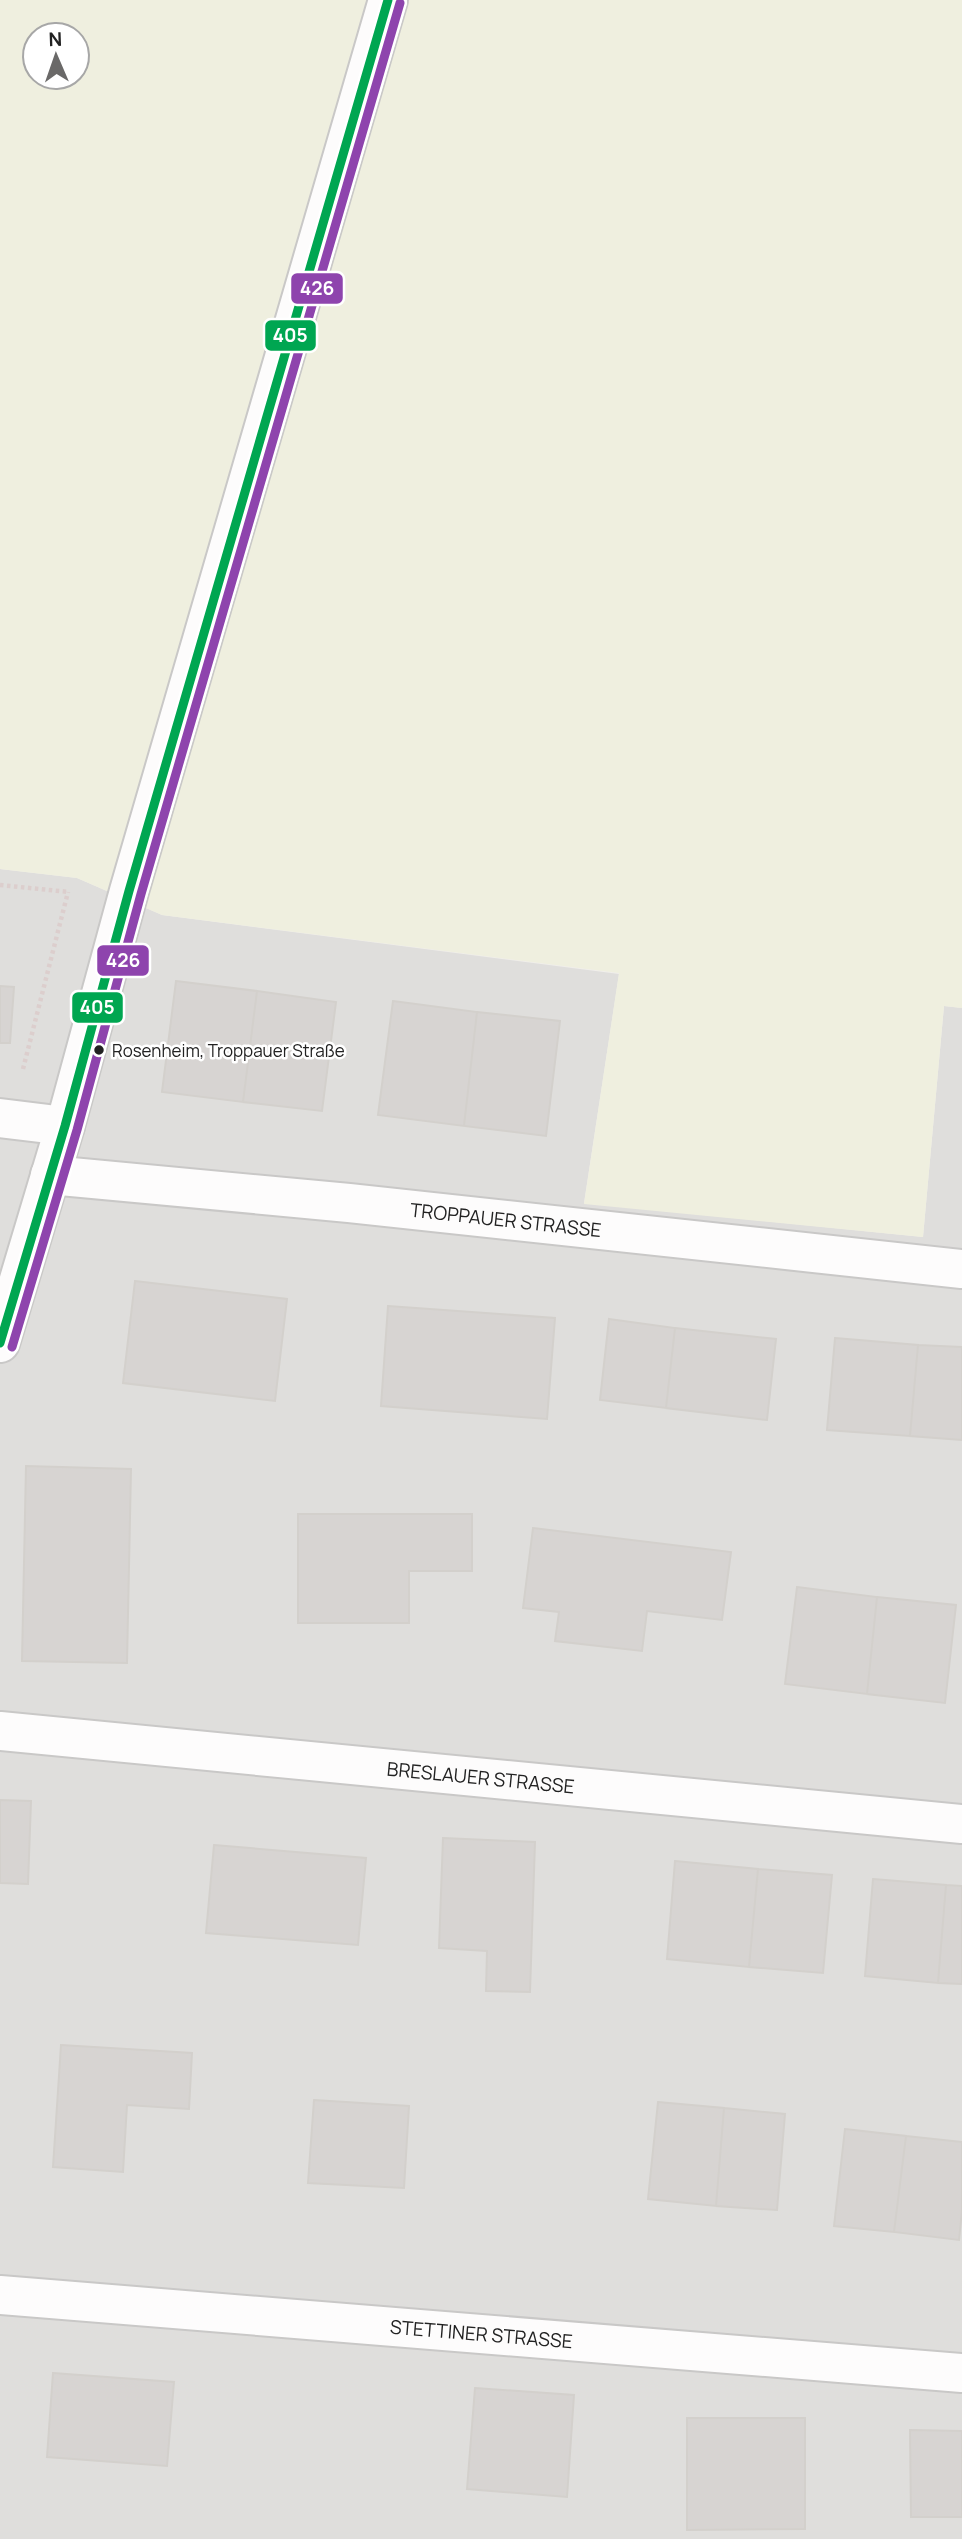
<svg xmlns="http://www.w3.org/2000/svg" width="962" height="2539" viewBox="0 0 962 2539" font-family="Manrope,sans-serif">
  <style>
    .residential { fill: #dfdedc }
    .farmland { fill: #efefdf; fill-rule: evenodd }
    .building { fill: #d7d4d2; stroke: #d3d0cc; stroke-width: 2 }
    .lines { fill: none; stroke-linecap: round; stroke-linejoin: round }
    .street-casing { stroke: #c9c8c7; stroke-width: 42 }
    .path { stroke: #dccecd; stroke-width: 4.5; stroke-dasharray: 3.5 3.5; stroke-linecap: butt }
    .street { stroke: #fdfcfc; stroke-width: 38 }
    .bus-1-casing { stroke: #fff; stroke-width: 14 }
    .bus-2-casing { stroke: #fff; stroke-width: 14 }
    .bus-1 { stroke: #00a651; stroke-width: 9 }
    .bus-2 { stroke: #8e44ad; stroke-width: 9 }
    .bus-dot { fill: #222; stroke: #fff; stroke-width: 2.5 }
    .labels { text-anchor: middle; stroke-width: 5; stroke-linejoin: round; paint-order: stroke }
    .bus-label { font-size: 17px; fill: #222; stroke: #fff; text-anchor: start }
    .street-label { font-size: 19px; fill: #222; stroke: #fff }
    .line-badge { stroke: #fff; stroke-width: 2.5 }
    .badge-label { font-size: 19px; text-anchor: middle; font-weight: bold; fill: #fff }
  </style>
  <rect width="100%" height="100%" fill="#f0eeeb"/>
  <path class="residential" d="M0 869 77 878 162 915 619 974 584 1203 923 1237 944 1006 962 1008V2539H0Z"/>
  <path class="farmland" d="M0 0H962V1008L944 1006 923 1237 584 1204 619 973 162 915 77 878 0 869ZM35 35H77V77H35Z"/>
  <path class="building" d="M176 981 257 991 243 1102 162 1092Z
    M0 986 14 987 10 1043H0Z
    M257 991 336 1002 322 1111 243 1102Z
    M393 1001 477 1012 464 1126 378 1115Z
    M477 1012 560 1021 546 1136 464 1126Z
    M135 1281 287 1299 275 1401 123 1383Z
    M388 1306 555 1318 547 1419 381 1406Z
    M609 1319 675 1328 666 1408 600 1400Z
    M675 1328 776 1339 767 1420 666 1408Z
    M835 1338 918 1345 910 1436 827 1430Z
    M918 1345 962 1347V1440L910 1436Z
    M26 1466 131 1469 127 1663 22 1661Z
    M298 1514H472V1571H409V1623H298Z
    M533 1528 731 1552 722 1620 647 1611 642 1651 555 1641 559 1612 523 1608Z
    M797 1587 877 1597 867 1694 785 1684Z
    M877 1597 956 1605 945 1703 867 1694Z
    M0 1800 31 1801 28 1884 0 1883Z
    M443 1838 535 1842 530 1992 486 1991 487 1951 439 1948Z
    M214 1845 366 1858 358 1945 206 1933Z
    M675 1861 758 1869 749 1967 667 1959Z
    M758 1869 832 1875 823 1973 749 1967Z
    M873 1879 946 1885 938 1983 865 1976Z
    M946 1885 962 1886V1984L938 1983Z
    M61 2045 192 2053 189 2109 127 2105 123 2172 53 2167Z
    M314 2100 409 2106 404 2188 308 2183Z
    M658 2102 724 2108 716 2206 648 2199Z
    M724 2108 785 2114 777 2210 716 2206Z
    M845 2129 906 2136 894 2232 834 2226Z
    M906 2136 962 2142V2211L959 2240 894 2232Z
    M53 2373 174 2382 167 2466 47 2457Z
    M475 2388 574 2395 567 2497 467 2489Z
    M687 2418H805V2529L687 2530Z
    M910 2430 962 2431V2517H911Z"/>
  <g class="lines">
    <g class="street-casing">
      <g id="street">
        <path d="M0 1118 65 1126"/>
        <path id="s1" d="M50 1175 349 1203 962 1269"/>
        <path d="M0 1343 65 1126 129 891 388 0"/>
        <path id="s2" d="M0 1731 962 1824"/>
        <path id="s3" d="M0 2295 962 2373"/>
      </g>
    </g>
    <path class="path" d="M0 885 69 892
      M23 1069 68 892"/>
    <use href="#street" class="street"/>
    <g class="bus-1-casing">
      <path id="bus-1" d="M0 1343 65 1126 129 891 388 0"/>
    </g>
    <g class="bus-2-casing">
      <path id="bus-2" d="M12 1347 77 1130 141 894 400 3"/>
    </g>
    <use href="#bus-1" class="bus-1"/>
    <use href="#bus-2" class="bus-2"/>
  </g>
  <circle class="bus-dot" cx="99" cy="1050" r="6"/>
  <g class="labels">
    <g class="bus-label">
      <text x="112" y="1057">Rosenheim, Troppauer Straße</text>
    </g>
    <g class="street-label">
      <text dy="7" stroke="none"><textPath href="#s1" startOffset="458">TROPPAUER STRASSE</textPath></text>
      <text dy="7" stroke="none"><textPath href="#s2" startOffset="483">BRESLAUER STRASSE</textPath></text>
      <text dy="7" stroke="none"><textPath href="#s3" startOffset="483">STETTINER STRASSE</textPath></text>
    </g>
  </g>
  <g class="line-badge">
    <rect x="290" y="272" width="54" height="33" rx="7" fill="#8e44ad"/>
    <rect x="264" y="319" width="53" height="33" rx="7" fill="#00a651"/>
    <rect x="96" y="944" width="54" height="33" rx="7" fill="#8e44ad"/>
    <rect x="71" y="991" width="53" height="33" rx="7" fill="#00a651"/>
  </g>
  <g class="badge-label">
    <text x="317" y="295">426</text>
    <text x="290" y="342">405</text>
    <text x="123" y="967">426</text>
    <text x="97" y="1014">405</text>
  </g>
  <g transform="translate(56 56) rotate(358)"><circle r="33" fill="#ffffff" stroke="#a7a7a7" stroke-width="2"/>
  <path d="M0-5L12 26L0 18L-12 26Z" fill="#6a6968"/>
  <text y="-10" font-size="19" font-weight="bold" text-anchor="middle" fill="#222222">N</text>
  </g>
</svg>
